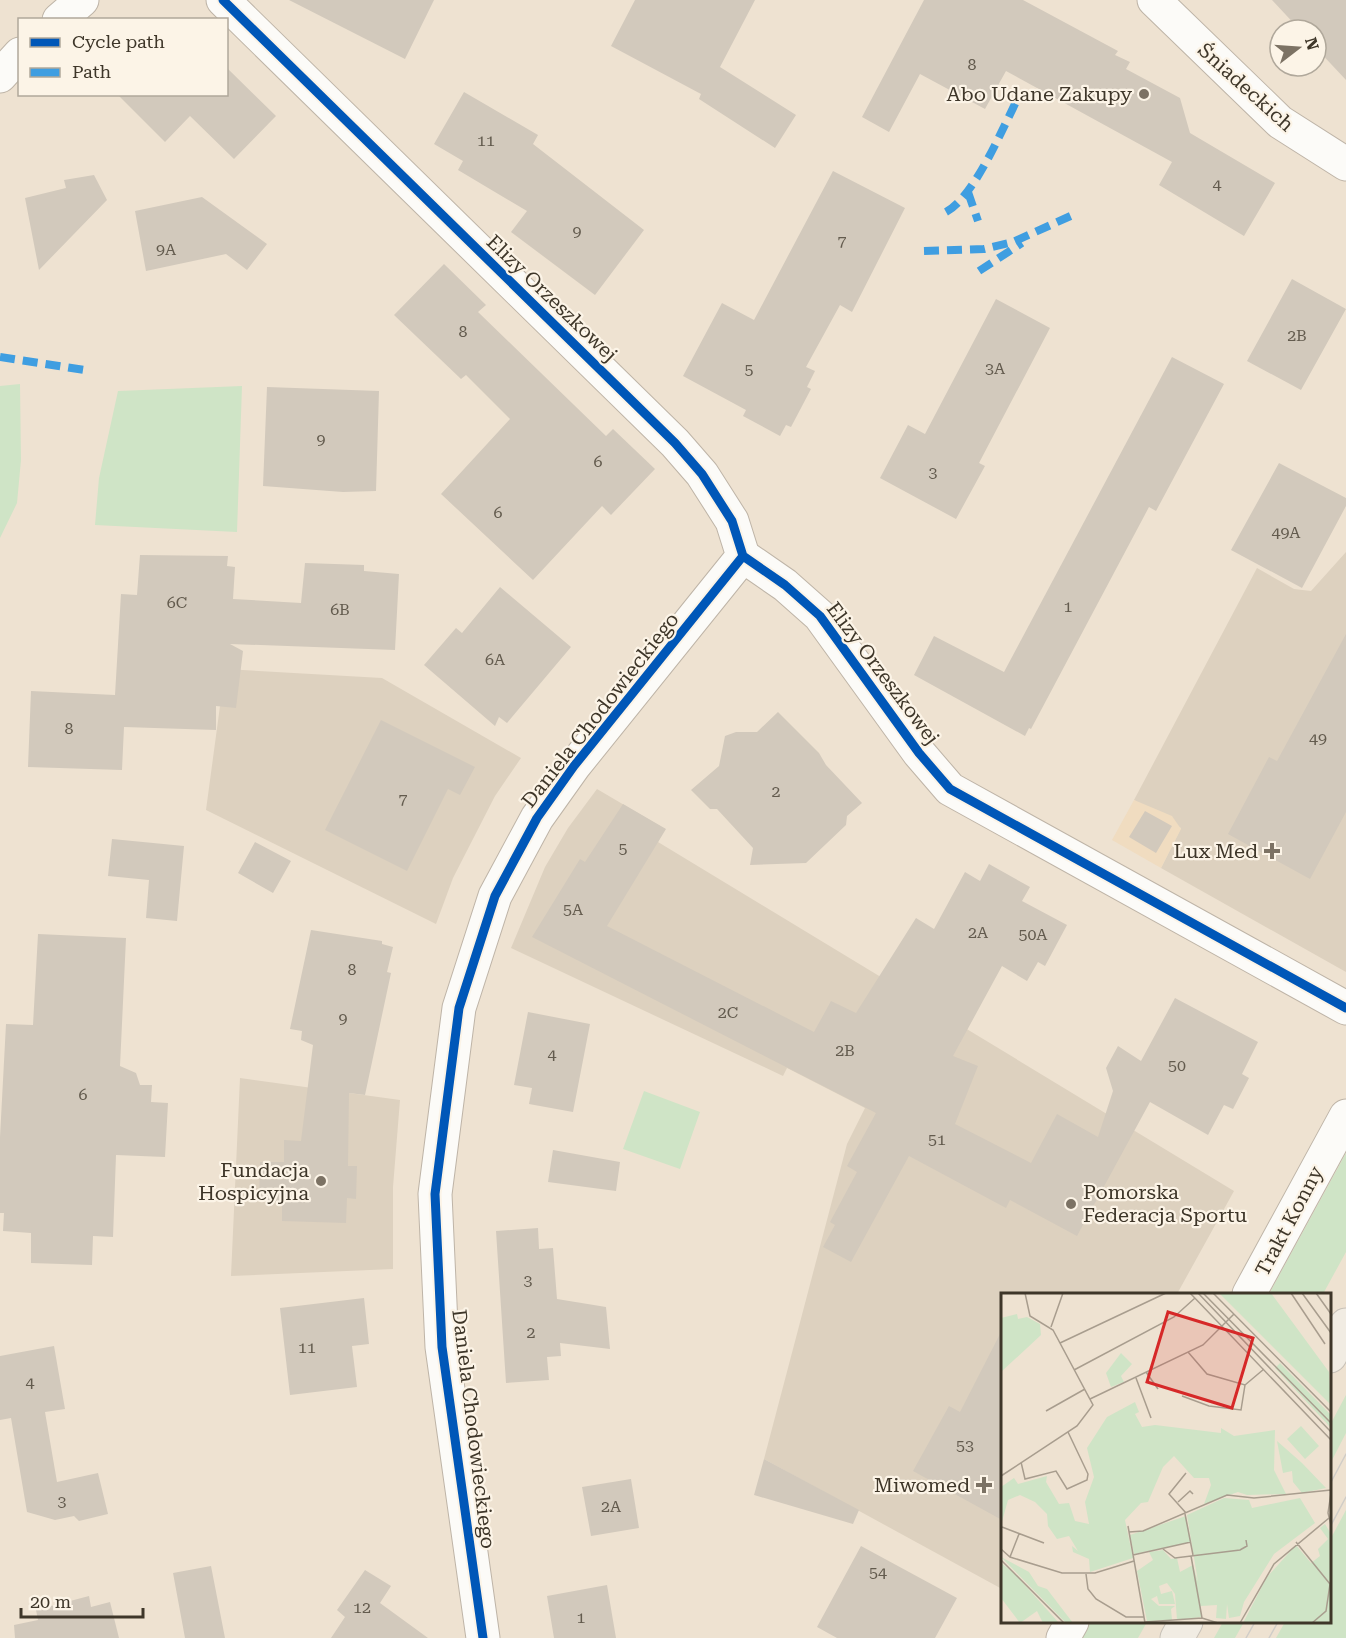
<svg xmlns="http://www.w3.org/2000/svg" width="1346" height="1638" viewBox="0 0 1346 1638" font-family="'Roboto Serif',serif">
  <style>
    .commercial { fill: #ddd1bf }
    .built { fill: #f0dcc0 }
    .green { fill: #cfe4c6 }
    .building { fill: #d2c9bc }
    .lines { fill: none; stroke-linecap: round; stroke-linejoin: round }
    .street-casing { stroke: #beb4a7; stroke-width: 35 }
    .secondary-casing { stroke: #beb4a7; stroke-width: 35 }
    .primary-casing { stroke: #c7c1b8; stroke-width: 35 }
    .street { stroke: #fcfbf8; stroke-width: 33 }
    .secondary { stroke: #fcfbf8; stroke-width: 33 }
    .primary { stroke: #f1ece3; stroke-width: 33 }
    .tram { stroke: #d0cdc8; stroke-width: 1.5 }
    .quiet { stroke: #3f9ee1; stroke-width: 8; stroke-dasharray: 15 8; stroke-linecap: butt }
    .cycleway-casing { stroke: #fcf4e7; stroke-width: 13 }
    .cycleway { stroke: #0057b8; stroke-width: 9 }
    .poi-dot { fill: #7c7264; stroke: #fcf4e7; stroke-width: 2 }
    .labels { text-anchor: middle; stroke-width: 4.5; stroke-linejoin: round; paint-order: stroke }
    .number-label { font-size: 16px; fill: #635b4e }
    .street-label { font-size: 20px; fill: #3e3629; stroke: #fcf4e7 }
    .poi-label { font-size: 20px; fill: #3e3629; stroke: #fcf4e7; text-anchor: end }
    .inset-road { fill: none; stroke: #a89d8e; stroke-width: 1.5 }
    .view { fill: #d62828; fill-opacity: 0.15; stroke: #d62828; stroke-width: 3 }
    .inset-edge { fill: none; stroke: #3e3629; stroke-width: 3 }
  </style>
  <rect width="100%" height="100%" fill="#eee2d1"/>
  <path class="commercial" d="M1346 552V972L1161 868 1181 828 1134 800 1257 568 1294 589 1311 591Z
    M225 669 382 678 521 758 495 796 453 878 436 924 206 810Z
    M597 789 665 829 658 842 1234 1191 1177 1294H1002V1589L764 1459 847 1144 865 1108 787 1068 783 1076 511 948 545 867 568 828Z
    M240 1078 400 1100 393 1187V1269L231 1276Z"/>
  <path class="built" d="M1134 800 1172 816 1181 829 1161 868 1112 840Z"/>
  <path class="green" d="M20 384 21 460 17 503 0 538V386Z
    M242 386 237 532 95 525 99 478 118 391Z
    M644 1091 700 1112 680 1169 623 1149Z
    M1346 1153V1252L1323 1294H1269Z
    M1346 1395V1433L1330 1464V1425Z
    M1346 1510V1638H1276L1285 1622H1330V1540Z
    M1091 1622H1147L1138 1638H1081Z
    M1223 1622H1244L1235 1638H1214Z"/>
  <path class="building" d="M289 0H434L405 59Z
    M635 0H755L720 67 796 115 775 148 699 99 701 94 611 46Z
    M924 0H1023L1118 51 1115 55 1130 62 1126 69 1180 98 1190 133 1275 183 1244 236 1159 185 1172 162 1006 71 985 109 920 74 889 132 862 117Z
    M1272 0H1346V80L1316 48V30H1300Z
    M226 67 276 116 234 159 190 116 165 142 117 94H226Z
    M464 92 538 135 533 144 644 230 595 295 511 232 527 211 458 170 463 161 434 144Z
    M833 171 905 208 852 312 840 305 806 367 815 371 807 387 811 389 791 427 786 425 780 436 743 416 746 410 683 376 722 303 754 320Z
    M94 175 107 200 39 270 25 198 66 188 64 180Z
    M202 197 267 244 247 270 226 254 146 271 135 211Z
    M444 264 486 305 478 312 606 436 613 429 655 469 611 515 602 506 533 580 441 494 510 419 466 375 461 379 394 315Z
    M1292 279 1346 309 1301 390 1247 361Z
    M996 299 1050 328 979 463 985 466 956 519 880 478 908 425 925 434Z
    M1172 357 1224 384 1156 511 1149 507 1031 729 1029 728 1025 736 914 675 934 636 1004 672Z
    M267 387 379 391 376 491 343 492 263 486Z
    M1279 463 1346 498V506L1302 588 1231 550Z
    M140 555 228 556 227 566 235 567 233 599 301 603 305 563 364 565V571L399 574 395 650 230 644 243 651 236 708 216 706V730L124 727 122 770 28 767 31 691 115 695 121 594 137 595Z
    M500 587 571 647 507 723 499 717 495 726 424 665 456 628 462 633Z
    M1346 634V812L1310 879 1228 834 1269 757 1277 761Z
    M778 712 819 753 826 765 862 803 847 816 846 825 806 863 750 865 753 848 717 809H710L691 790 719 766 725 736 736 732H757Z
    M381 720 475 767 460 795 448 789 407 871 325 830Z
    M623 804 666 829 607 926 814 1032 831 1001 856 1013 916 918 934 929 965 872 980 881 989 864 1030 887 1022 901 1067 925 1045 966 1038 962 1027 981 1002 966 953 1056 978 1066 955 1124 1031 1163 1057 1114 1098 1137 1113 1091 1106 1068 1118 1046 1141 1061 1175 998 1258 1042 1242 1074 1249 1078 1233 1109 1224 1105 1208 1135 1150 1102 1077 1236 1010 1200 1006 1208 909 1156 851 1262 823 1247 835 1225 830 1222 857 1172 847 1166 876 1113 532 937 580 859 585 862Z
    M1145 811 1172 826 1156 853 1129 837Z
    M112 839 184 846 177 921 146 918 149 880 108 876Z
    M255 842 291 861 273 893 238 873Z
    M311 930 382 941V944L393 947 387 972 391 973 365 1095 349 1093 348 1166H357L356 1199 347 1198 346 1223 282 1221V1202L259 1201 260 1162H284V1140L301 1141 313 1045 301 1040 302 1031 290 1029Z
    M38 934 126 938 120 1066 136 1073 140 1085H152L151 1102 168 1103 165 1157 116 1155 113 1237 93 1236 92 1265 31 1263V1233L3 1231 4 1213H0V1137L6 1024 33 1025Z
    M528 1012 590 1024 573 1112 529 1104 532 1088 514 1085Z
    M553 1150 620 1162 616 1191 548 1182Z
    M538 1228 539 1249 553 1248 557 1299 606 1307 610 1349 560 1343 561 1356 547 1357 549 1380 506 1383 496 1231Z
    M364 1298 369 1344 352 1346 357 1387 290 1395 280 1308Z
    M1002 1330V1520L913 1471 949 1406 960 1412Z
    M54 1346 65 1409 45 1412 57 1482 98 1473 108 1514 79 1521 74 1516 55 1520 27 1512 11 1418 0 1420V1356Z
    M764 1459 859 1510 853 1524 754 1495Z
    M631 1479 639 1528 591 1536 582 1487Z
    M861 1546 957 1598 935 1638H837L817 1627Z
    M211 1566 225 1638H185L173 1573Z
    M365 1570 391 1586 380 1603 428 1638H331L345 1617 337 1610Z
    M607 1585 616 1638H554L547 1596Z
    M89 1596 91 1607 110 1602 119 1638H15L14 1625 38 1620 36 1610Z"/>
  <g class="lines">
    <g class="street-casing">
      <path id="street" d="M223 0 675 443 702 474 732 521 743 556 785 585 820 616 919 753 950 789 1346 1008
        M1154 0 1280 122 1346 164
        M59 20 82 0
        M0 76 20 54
        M483 1638 442 1347 435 1194 459 1008 495 896 537 818 574 766 743 556"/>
    </g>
    <g class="secondary-casing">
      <path id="secondary" d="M1249 1294 1346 1116
        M1063 1638 1072 1622"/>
    </g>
    <g class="primary-casing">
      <path id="primary" d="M1330 1356 1346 1325
        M1177 1638 1186 1622"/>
    </g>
    <use href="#street" class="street"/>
    <use href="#secondary" class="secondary"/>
    <use href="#primary" class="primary"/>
    <path class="tram" d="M1330 1484 1346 1454
      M1330 1527 1346 1497
      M1246 1638 1255 1622
      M1269 1638 1278 1622"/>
    <path class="quiet" d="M968 192 978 221
      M946 212C975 196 1002 129 1018 98
      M924 251 984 249 1013 242 1075 214
      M979 271 1022 243
      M0 357 85 370"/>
    <g class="cycleway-casing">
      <path id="cycleway" d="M223 0 675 443 702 474 732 521 743 556 785 585 820 616 919 753 950 789 1346 1008
        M483 1638 442 1347 435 1194 459 1008 495 896 537 818 574 766 743 556"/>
    </g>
    <use href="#cycleway" class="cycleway"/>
  </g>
  <g class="poi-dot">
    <circle cx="1144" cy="94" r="6"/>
    <path d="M1269 842h6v6h6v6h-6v6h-6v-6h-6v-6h6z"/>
    <circle cx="321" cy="1181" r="6"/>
    <circle cx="1071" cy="1204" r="6"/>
    <path d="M981 1476h6v6h6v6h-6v6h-6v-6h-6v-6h6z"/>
  </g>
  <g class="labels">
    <g class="number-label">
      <text x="972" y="70">8</text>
      <text x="486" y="146">11</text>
      <text x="1217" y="190">4</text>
      <text x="577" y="237">9</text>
      <text x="842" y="246">7</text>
      <text x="166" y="255">9A</text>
      <text x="463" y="337">8</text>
      <text x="1297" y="341">2B</text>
      <text x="995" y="374">3A</text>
      <text x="749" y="375">5</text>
      <text x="321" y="445">9</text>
      <text x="598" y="467">6</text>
      <text x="933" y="478">3</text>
      <text x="498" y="518">6</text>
      <text x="1286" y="538">49A</text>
      <text x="177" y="608">6C</text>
      <text x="1068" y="612">1</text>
      <text x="340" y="615">6B</text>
      <text x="495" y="665">6A</text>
      <text x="69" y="734">8</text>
      <text x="1318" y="744">49</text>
      <text x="776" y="797">2</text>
      <text x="403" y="804">7</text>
      <text x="623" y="854">5</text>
      <text x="573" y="915">5A</text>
      <text x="978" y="938">2A</text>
      <text x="1033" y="940">50A</text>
      <text x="352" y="975">8</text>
      <text x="728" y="1018">2C</text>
      <text x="343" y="1024">9</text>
      <text x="845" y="1056">2B</text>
      <text x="552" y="1060">4</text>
      <text x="1177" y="1071">50</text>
      <text x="83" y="1100">6</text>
      <text x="937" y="1145">51</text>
      <text x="528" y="1286">3</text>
      <text x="531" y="1338">2</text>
      <text x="307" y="1353">11</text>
      <text x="30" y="1388">4</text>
      <text x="965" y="1451">53</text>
      <text x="62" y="1507">3</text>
      <text x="611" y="1512">2A</text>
      <text x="878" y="1578">54</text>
      <text x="362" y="1613">12</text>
      <text x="581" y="1623">1</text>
    </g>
    <g class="street-label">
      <text transform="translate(1246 87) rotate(42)" y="7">Śniadeckich</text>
      <text transform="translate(552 298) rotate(44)" y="7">Elizy Orzeszkowej</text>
      <text transform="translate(883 673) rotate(53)" y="7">Elizy Orzeszkowej</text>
      <text transform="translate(600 710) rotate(-52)" y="7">Daniela Chodowieckiego</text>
      <text transform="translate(1289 1221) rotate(-62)" y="7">Trakt Konny</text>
      <text transform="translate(474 1429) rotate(83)" y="7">Daniela Chodowieckiego</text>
    </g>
    <g class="poi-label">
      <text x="1132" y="101">Abo Udane Zakupy</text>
      <text x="1258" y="858">Lux Med</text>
      <text x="309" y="1177">Fundacja<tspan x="309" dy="23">Hospicyjna</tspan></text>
      <text x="1083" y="1199" text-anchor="start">Pomorska<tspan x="1083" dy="23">Federacja Sportu</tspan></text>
      <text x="970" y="1492">Miwomed</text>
    </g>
  </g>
  <g transform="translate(1001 1293)">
    <rect width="330" height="330" fill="#eee2d1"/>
    <path d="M218 0H270L328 79 330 112ZM16 21 17 26 26 24 39 31 40 42 0 79V25ZM120 60 131 71 120 83 123 89 110 94 105 80ZM279 70 330 122V135L274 75ZM134 109 138 119 134 121 141 134 154 132 220 140V135L233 143 274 137 273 177 285 201 246 202 237 199 203 211 210 192 208 185H193L173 163 162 174 147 209 140 210 124 227 132 265 89 279 88 266 72 259 71 253 77 258 68 243 56 246 47 233 46 221 34 209 19 202 7 207 0 232V194L13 185 17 191 46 183 45 189 58 211 68 210 74 228 88 231 84 209 93 184 86 155 106 124ZM300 133 318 153 304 166 286 146ZM276 148 301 170 325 195 301 200 292 189 291 178 282 180ZM223 205 248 207 251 215 299 205 314 230 273 261 243 309 239 323 228 325 226 311 225 326 215 325 216 312 200 313V324L176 327 174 301 166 290 158 293 160 301 171 298 174 311H158L156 303 150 306 158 313H174L170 316 171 327 146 328 136 278 152 267 148 259 162 257 170 266 176 265 179 279 192 272 197 289 186 222ZM185 223 190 249 133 261 129 242ZM324 231 330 241V330H242L266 284 295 252 310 270 319 263 317 256 327 246 319 235ZM0 264 28 279 37 293 46 296 72 330H65ZM0 270 13 280 58 330H42L36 318 19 330 0 305Z" fill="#cfe4c6"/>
    <path class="inset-road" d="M189 0 330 147M197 0 330 139M202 0 330 130M212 0 330 119M290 0 324 51M301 0 330 40M315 0 330 21M50 34 62 0M59 50 165 0M187 59 206 81 244 92 263 76M73 77 173 24 194 5M145 79 157 96M135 85 150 125M181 103 208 113 240 117 244 92M89 106 202 52 233 21M45 118 84 96M20 169 24 186 55 178 66 196 86 187 87 181 67 139M185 180 168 201 185 220M0 183 76 133 92 112 52 37 29 23 24 0M330 200 327 220 330 232M177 209 189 198 192 201M184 221 192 262M127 233 144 330M1 234 43 250M128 239 142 238 226 202 253 205 330 197M295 249 329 291 325 318 311 330M0 256 9 264 61 280H94L133 268M162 256 174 265 239 257 246 253 245 247M132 262 190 249M190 263 201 325M9 264 18 241M0 267 63 330M85 281 87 296 95 306 125 324H143M144 329 201 325 217 330M239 330 273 271 328 225"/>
    <path class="view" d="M167 19 252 45 231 115 146 89Z"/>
    <rect width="330" height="330" class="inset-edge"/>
  </g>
  <rect x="18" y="18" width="210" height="78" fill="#fcf4e7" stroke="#b0a89b" stroke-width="1.5"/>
  <rect x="30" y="38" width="30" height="9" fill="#0057b8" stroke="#b0a89b" stroke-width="1.5"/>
  <text x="72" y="48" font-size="18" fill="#3e3629">Cycle path</text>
  <rect x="30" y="68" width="30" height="9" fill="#3f9ee1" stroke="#b0a89b" stroke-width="1.5"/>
  <text x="72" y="78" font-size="18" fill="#3e3629">Path</text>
  <g transform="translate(1298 48) rotate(73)"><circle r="28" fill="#fcf4e7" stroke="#b0a89b" stroke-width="1.5"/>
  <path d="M0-4.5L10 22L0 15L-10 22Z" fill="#7c7264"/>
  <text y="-9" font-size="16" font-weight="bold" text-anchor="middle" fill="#3e3629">N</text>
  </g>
  <path d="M21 1608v9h122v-9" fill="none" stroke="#3e3629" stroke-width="3"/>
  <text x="30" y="1608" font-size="18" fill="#3e3629" stroke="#fcf4e7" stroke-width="4.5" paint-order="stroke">20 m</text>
</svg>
